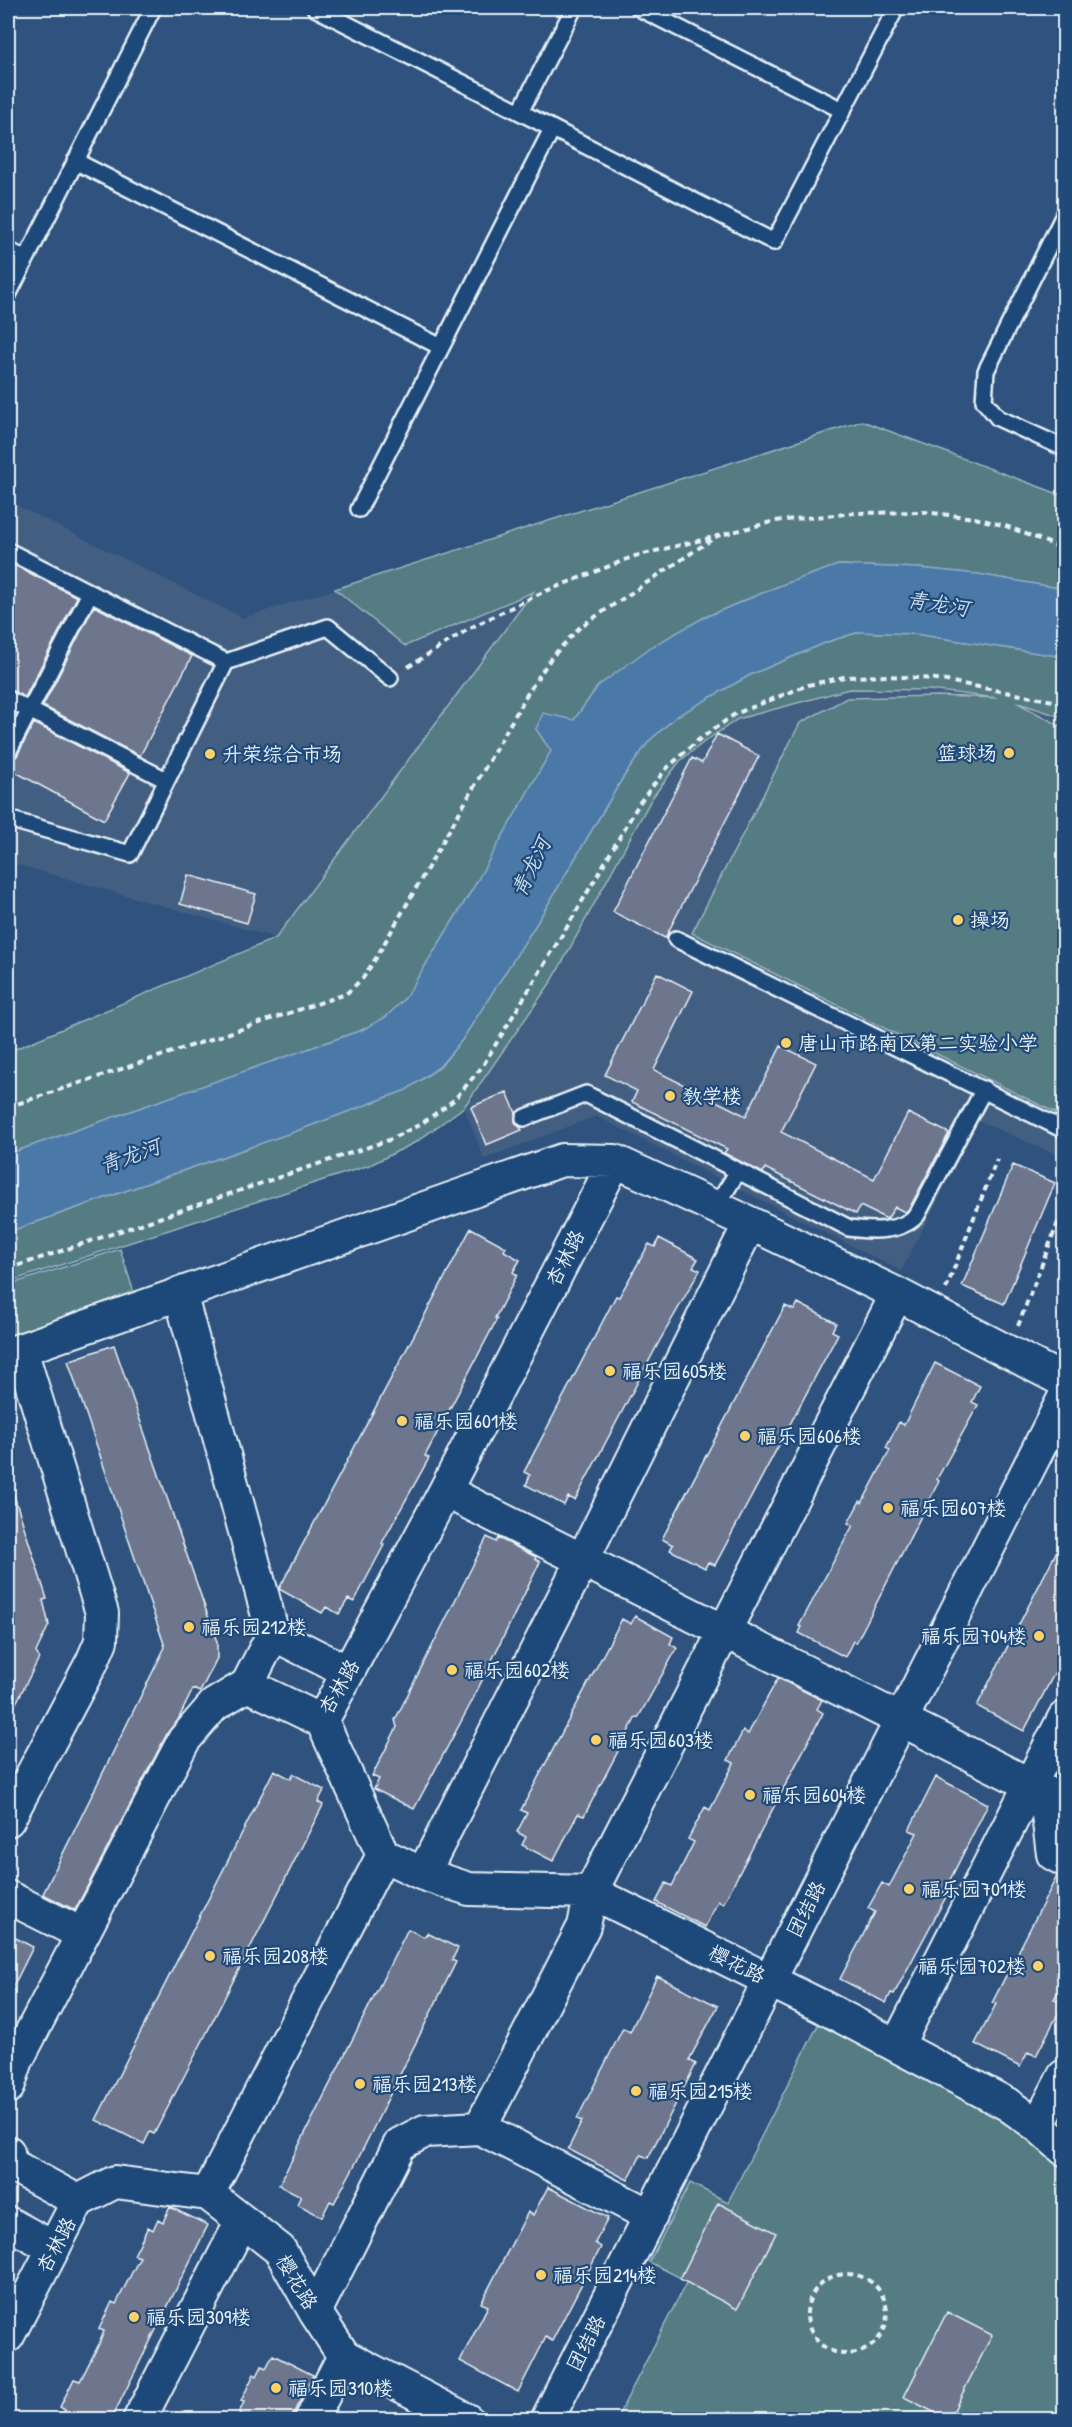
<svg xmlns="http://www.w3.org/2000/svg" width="1072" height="2427" viewBox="0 0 1072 2427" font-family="'Patrick Hand','LXGW WenKai TC',sans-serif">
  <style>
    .built { fill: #425e82 }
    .green { fill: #547c83; stroke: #9eb6be; stroke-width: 1.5 }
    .water { fill: #4b79a7; stroke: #8aa9c7; stroke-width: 1.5 }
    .building { fill: #6d768d; stroke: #e8f1f8; stroke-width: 1.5 }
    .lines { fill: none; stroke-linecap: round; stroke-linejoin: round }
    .service-casing { stroke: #e8f1f8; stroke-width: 20 }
    .minor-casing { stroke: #e8f1f8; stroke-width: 36 }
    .path { stroke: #e8f1f8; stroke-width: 4; stroke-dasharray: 6 4.5; stroke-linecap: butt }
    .service { stroke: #1f4a7a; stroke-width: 15 }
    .minor { stroke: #1f4a7a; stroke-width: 32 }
    .poi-dot { fill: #ffd166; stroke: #1f4a7a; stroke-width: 2 }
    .labels { text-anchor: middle; stroke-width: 4.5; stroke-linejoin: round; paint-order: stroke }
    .poi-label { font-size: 20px; fill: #e8f1f8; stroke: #1f4a7a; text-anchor: start }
    .street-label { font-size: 20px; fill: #e8f1f8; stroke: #1f4a7a }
    .water-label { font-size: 21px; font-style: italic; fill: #d0dfec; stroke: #1f4a7a }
  </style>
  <rect width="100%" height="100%" fill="#2f537e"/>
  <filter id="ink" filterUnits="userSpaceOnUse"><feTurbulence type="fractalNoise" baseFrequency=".0167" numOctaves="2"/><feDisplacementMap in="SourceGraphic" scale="12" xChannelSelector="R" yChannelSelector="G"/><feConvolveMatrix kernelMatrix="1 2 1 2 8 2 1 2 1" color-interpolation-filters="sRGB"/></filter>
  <g filter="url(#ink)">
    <path class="built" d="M8 501 243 618 335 589 405 646 534 591 276 938 8 862Z
      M849 689 929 690 1011 700 1064 718V1158L979 1121 901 1271 596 1116 484 1159 464 1107 553 979 652 798 680 761 704 742 738 719Z"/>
    <path class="green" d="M862 421 1064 496V589L978 574 918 568 838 565 779 586 703 618 598 686 574 720 536 729 551 751 472 890 406 997 386 1017 362 1030 8 1154V1052L276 938 533 592 405 646 335 589Z
      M859 632 915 634 1064 657V718L1016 702 1064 728V1117L692 933 800 723 847 698 938 696 997 698 929 690 849 689 738 719 704 742 680 761 652 798 553 979 464 1107 416 1142 370 1165 8 1282V1232L299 1130 406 1090 440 1067 462 1040 535 926 622 779 649 741 677 716 750 675 827 642Z
      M120 1249 135 1296 8 1337V1285Z
      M819 2023 1024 2128 1064 2171V2419L616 2420 687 2281 649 2262 690 2183 728 2202Z"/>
    <path class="water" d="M838 565 918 568 978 574 1064 589V657L915 634 859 632 827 642 750 675 677 716 649 741 622 779 535 926 462 1040 440 1066 406 1090 299 1130 8 1232V1154L362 1030 386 1017 406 997 472 890 551 751 536 729 543 713 574 720 598 686 651 647 703 618 779 586Z"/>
    <path class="building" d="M8 562 77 597 25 697 8 689Z
      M94 606 192 656 140 756 43 706Z
      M34 723 130 773 104 820 8 768V762L17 756Z
      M717 734 759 756 665 938 613 912 692 758 702 763Z
      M188 875 256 894 247 923 180 904Z
      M657 973 693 991 654 1070 746 1116 781 1046 816 1063 781 1132 874 1179 908 1113 949 1133 909 1209 905 1212 895 1207 887 1219 860 1206 856 1214 765 1168 763 1173 757 1170 724 1153 727 1149 632 1102 637 1091 605 1075Z
      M507 1092 516 1113 515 1122 522 1130 486 1145 471 1107Z
      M1013 1165 1055 1183 1004 1304 962 1286Z
      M471 1228 506 1247 504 1251 520 1260 513 1272 517 1275 495 1318 497 1319 425 1456 429 1458 382 1543 384 1545 354 1602 348 1599 339 1614 326 1607 322 1613 279 1589Z
      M659 1238 698 1259 693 1267 700 1270 659 1342 575 1500 568 1497 564 1505 526 1485 530 1475 524 1472 616 1296 619 1297 649 1244 655 1247Z
      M798 1303 836 1323 832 1331 838 1334 715 1565 708 1562 705 1568 670 1550 673 1545 662 1539 785 1306 794 1310Z
      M114 1345 217 1642V1658L200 1692 193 1689 178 1720 168 1732 75 1910 43 1894 165 1647 68 1361Z
      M935 1363 980 1386 972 1402 978 1405 937 1479 939 1481 856 1643 853 1641 845 1657 799 1633 802 1627 799 1626 853 1525 848 1523 860 1501 862 1503 890 1450 886 1448 899 1422 904 1425Z
      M12 1489 47 1599 43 1600 49 1625 36 1652 39 1658 8 1719V1634L10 1629 8 1620V1490Z
      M1065 1535V1653L1024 1731 977 1706Z
      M487 1537 496 1542 498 1538 536 1557 535 1559 540 1562 470 1705 414 1809 374 1789 379 1779 372 1776 397 1727 395 1720Z
      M635 1616 673 1637 670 1644 677 1648 638 1718 636 1717 584 1816 578 1814 553 1861 522 1845 526 1837 517 1832 527 1813 521 1810 622 1619 631 1624Z
      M778 1678 822 1700 817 1709 823 1713 723 1904 718 1901 705 1927 656 1902 666 1883 672 1886 694 1842 688 1839 705 1807 710 1810 734 1763 728 1760 743 1731 748 1734Z
      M274 1770 291 1779 293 1774 324 1790 318 1802 323 1805 201 2044 154 2134 150 2132 144 2144 96 2120Z
      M936 1777 988 1804 943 1894 947 1895 894 1994 891 1993 886 2003 840 1979 875 1912 868 1908 882 1883 889 1887 917 1833 909 1830Z
      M1057 1876 1065 1878V1980L1054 1999 1063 2004 1036 2056 1028 2052 1020 2067 975 2044 996 2004 992 2003Z
      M408 1929 424 1937 427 1933 458 1948 452 1960 456 1962 358 2159 334 2203 330 2201 322 2217 297 2204 301 2196 279 2185Z
      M8 1934 33 1947 8 1997Z
      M657 1976 718 2006 689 2060 696 2064 648 2158 641 2155 628 2180 568 2149 582 2121 577 2119 623 2028 630 2032Z
      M548 2187 608 2218 595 2243 601 2247 552 2341 546 2337 518 2392 460 2361 488 2306 481 2303 528 2212 533 2215Z
      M718 2203 776 2233 737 2309 680 2279Z
      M170 2207 208 2225 111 2420H60L65 2410 60 2407 74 2379 80 2381 99 2344 104 2331 99 2329 112 2302 116 2304 140 2257 134 2255 148 2227 153 2230 158 2219 163 2222Z
      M947 2312 992 2335 949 2420 904 2397Z
      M273 2355 313 2375 290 2420H252L239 2413 244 2402 241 2401 254 2374 257 2376 262 2366 266 2368Z"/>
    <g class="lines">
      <g class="service-casing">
        <path id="service" d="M315 8 520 112 574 8
          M639 8 842 110
          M520 112 774 242 896 8
          M75 161 441 347
          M1064 215 986 371 984 401 998 418 1064 448
          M8 250 25 259
          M8 295 153 8
          M359 509 552 129
          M8 551 226 662
          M8 699 166 780
          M8 752 90 593
          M8 819 130 854 226 662 328 627 390 678
          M676 939 1064 1130
          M524 1118 586 1094 738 1171
          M716 1207 738 1171 849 1228C872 1231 900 1233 917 1215L984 1089"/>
      </g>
      <g class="minor-casing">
        <path id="minor" d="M180 1293 273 1634 247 1685
          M8 1354 562 1160 615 1161 750 1223 897 1294 1064 1381
          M445 1491 1045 1792 1053 1854 1064 1860
          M273 1634 348 1672
          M322 1721 445 1491 615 1161
          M322 1721 383 1855
          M8 1820 92 1662 101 1641 102 1613 21 1350
          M383 1855 423 1874 469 1889 591 1892 823 2007 1007 2104 1038 2126 1064 2149
          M423 1874 583 1559 750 1223
          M8 1897 82 1934
          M897 2046 1064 1718
          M8 2087 17 2060 184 1740 214 1705 247 1685 322 1721
          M1038 2126 1064 2076
          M480 2128 584 1926 591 1892 897 1294
          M8 2152 10 2164 78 2201
          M208 2194 383 1855
          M78 2201 115 2182 208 2194 280 2250 315 2312 344 2356 467 2420
          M8 2223 54 2248
          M315 2312 400 2144 425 2131 480 2128 651 2216
          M8 2336 78 2201
          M139 2420 242 2221
          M311 2420 344 2356
          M547 2420 1064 1398"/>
      </g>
      <path class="path" d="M408 667 470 628 541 593 635 556 714 537
        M8 1107 346 994 363 978 376 958 529 691 551 658 580 627 717 536 775 521 855 513 925 512 975 518 1006 526 1064 549
        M8 1269 389 1140 421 1124 454 1100 482 1067 573 917 640 802 666 769 697 741 735 714 808 685 844 677 887 676 936 679 1064 703
        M946 1289 997 1159
        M1018 1326 1064 1207
        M807 2314a40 40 0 1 1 80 0a40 40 0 1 1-80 0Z"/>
      <use href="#service" class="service"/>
      <use href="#minor" class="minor"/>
    </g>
  </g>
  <g class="poi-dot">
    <circle cx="1009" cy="753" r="6"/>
    <circle cx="210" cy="754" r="6"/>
    <circle cx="958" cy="920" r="6"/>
    <circle cx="786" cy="1043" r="6"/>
    <circle cx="670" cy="1096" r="6"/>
    <circle cx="610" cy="1371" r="6"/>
    <circle cx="402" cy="1421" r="6"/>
    <circle cx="745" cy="1436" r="6"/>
    <circle cx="888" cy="1508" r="6"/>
    <circle cx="189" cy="1627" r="6"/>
    <circle cx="1039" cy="1636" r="6"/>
    <circle cx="452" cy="1670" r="6"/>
    <circle cx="596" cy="1740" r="6"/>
    <circle cx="750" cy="1795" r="6"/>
    <circle cx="909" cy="1889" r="6"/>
    <circle cx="210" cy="1956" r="6"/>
    <circle cx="1038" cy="1966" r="6"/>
    <circle cx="360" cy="2084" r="6"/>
    <circle cx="636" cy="2091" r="6"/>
    <circle cx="541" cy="2275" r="6"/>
    <circle cx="134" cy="2317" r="6"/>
    <circle cx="276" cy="2388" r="6"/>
  </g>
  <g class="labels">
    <g class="poi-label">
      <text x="997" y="760" text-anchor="end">篮球场</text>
      <text x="222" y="761">升荣综合市场</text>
      <text x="970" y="927">操场</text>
      <text x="798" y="1050">唐山市路南区第二实验小学</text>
      <text x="682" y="1103">教学楼</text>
      <text x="622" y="1378">福乐园605楼</text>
      <text x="414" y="1428">福乐园601楼</text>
      <text x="757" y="1443">福乐园606楼</text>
      <text x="900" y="1515">福乐园607楼</text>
      <text x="201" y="1634">福乐园212楼</text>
      <text x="1027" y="1643" text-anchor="end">福乐园704楼</text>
      <text x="464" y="1677">福乐园602楼</text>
      <text x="608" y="1747">福乐园603楼</text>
      <text x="762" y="1802">福乐园604楼</text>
      <text x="921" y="1896">福乐园701楼</text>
      <text x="222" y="1963">福乐园208楼</text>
      <text x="1026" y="1973" text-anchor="end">福乐园702楼</text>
      <text x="372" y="2091">福乐园213楼</text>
      <text x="648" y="2098">福乐园215楼</text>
      <text x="553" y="2282">福乐园214楼</text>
      <text x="146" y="2324">福乐园309楼</text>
      <text x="288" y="2395">福乐园310楼</text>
    </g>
    <g class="street-label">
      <text transform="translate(565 1258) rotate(-63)" y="7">杏林路</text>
      <text transform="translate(339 1687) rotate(-60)" y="7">杏林路</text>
      <text transform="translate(806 1909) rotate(-63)" y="7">团结路</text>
      <text transform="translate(737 1964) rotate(26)" y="7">樱花路</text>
      <text transform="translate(56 2245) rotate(-62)" y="7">杏林路</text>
      <text transform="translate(297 2282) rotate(59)" y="7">樱花路</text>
      <text transform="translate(586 2343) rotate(-63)" y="7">团结路</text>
    </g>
    <g class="water-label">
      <text transform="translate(938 604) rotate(9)" y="7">青龙河</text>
      <text transform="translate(531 867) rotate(-64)" y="7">青龙河</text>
      <text transform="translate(130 1156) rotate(-20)" y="7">青龙河</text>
    </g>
  </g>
  <rect width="1072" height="2427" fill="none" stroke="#1f4a7a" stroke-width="30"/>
  <rect x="15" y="15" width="1042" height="2397" fill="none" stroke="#e8f1f8" stroke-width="2" filter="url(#ink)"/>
</svg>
